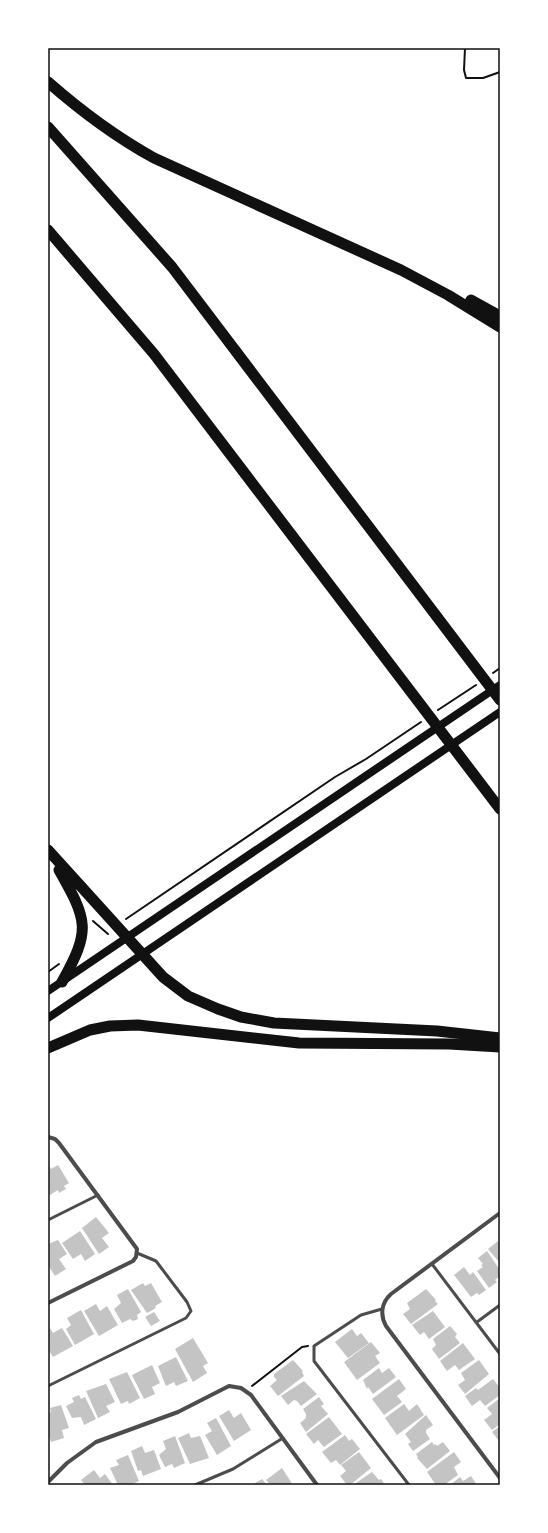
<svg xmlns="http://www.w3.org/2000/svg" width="548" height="1533" viewBox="0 0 548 1533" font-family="'Archivo Narrow',sans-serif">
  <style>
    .building { fill: #c4c4c4 }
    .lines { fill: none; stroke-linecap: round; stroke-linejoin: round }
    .path { stroke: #111; stroke-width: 2 }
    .service { stroke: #4c4c4c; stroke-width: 3 }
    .minor { stroke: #4c4c4c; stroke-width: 4 }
    .secondary { stroke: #111; stroke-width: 8 }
    .motorway { stroke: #111; stroke-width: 11 }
    .neatline { fill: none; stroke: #111; stroke-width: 1.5 }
  </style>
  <rect width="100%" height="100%" fill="#fff"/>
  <path class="building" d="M48 1164 51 1169 58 1165 69 1183 64 1186 66 1189 59 1193 58 1190 50 1195 48 1192Z
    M96 1217 109 1233 102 1238 109 1247 99 1254 82 1228Z
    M80 1231 95 1254 85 1261 81 1254 73 1259 62 1243Z
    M58 1240 67 1254 59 1259 66 1269 55 1276 48 1265V1244Z
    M498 1241 500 1244V1263L488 1249Z
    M487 1251 500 1270V1276L495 1280 497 1282 489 1288 477 1271 483 1267 481 1265 483 1264 478 1258Z
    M464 1267 470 1275 473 1272 486 1290 479 1295 477 1293 471 1297 454 1275Z
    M143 1283 145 1286 151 1283 162 1302 155 1306 156 1308 147 1313 131 1290Z
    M128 1289 141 1312 137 1315 138 1319 133 1321 130 1319 122 1323 114 1309 121 1303 117 1295Z
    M426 1289 436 1300 435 1301 438 1304 411 1324 403 1314 410 1309 407 1303Z
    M96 1304 100 1311 107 1306 118 1325 99 1336 84 1311Z
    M81 1310 94 1334 75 1345 66 1329 71 1325 67 1318Z
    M433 1311 445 1327 429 1339 424 1332 420 1335 412 1325Z
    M154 1312 160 1321 151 1326 145 1317Z
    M450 1326 457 1334 455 1337 460 1343 439 1359 432 1349 436 1345 433 1339Z
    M49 1327 53 1333 62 1328 73 1346 53 1357 48 1349Z
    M352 1329 357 1336 361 1333 369 1343 348 1358 335 1342Z
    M193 1338 208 1363 203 1366 207 1373 193 1382 175 1349Z
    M371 1342 380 1353 375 1356 380 1363 357 1380 344 1362Z
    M463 1343 475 1359 459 1370 455 1365 447 1371 440 1361Z
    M176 1357 188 1381 176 1386 174 1382 166 1386 158 1366Z
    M293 1360 303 1371 302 1372 304 1376 278 1396 270 1386 277 1380 274 1377V1374Z
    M479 1360 489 1374 465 1394 458 1385 465 1380 461 1373Z
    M152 1365 160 1383 152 1387 155 1394 144 1399 132 1375Z
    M379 1368 382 1373 389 1368 396 1377 373 1394 368 1387 367 1389 363 1380Z
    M127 1372 140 1398 129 1404 128 1401 121 1404 109 1379Z
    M399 1379 406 1389 397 1396 402 1402 384 1415 372 1399Z
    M493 1379 500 1388V1395L485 1406 480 1400 472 1406 465 1396 476 1388 478 1390Z
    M304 1381 317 1394 301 1406 297 1401 294 1400 288 1405 281 1396Z
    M106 1384 115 1402 106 1406 110 1412 98 1418 86 1391Z
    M79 1395 81 1399 85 1397 96 1419 84 1425 81 1417 72 1418 66 1406 74 1402 72 1398Z
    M319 1397 324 1404 321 1406 328 1414 306 1432 300 1423 306 1418V1414L303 1409Z
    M500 1398V1424L492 1430 484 1420 492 1414 487 1408Z
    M404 1404 409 1411 417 1404 424 1415 397 1435 385 1418Z
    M61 1405 69 1428 62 1430 64 1438 51 1442 48 1433V1413L51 1412 50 1408Z
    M229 1410 234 1418 241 1413 251 1430 234 1441 219 1416Z
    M426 1415 433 1425 426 1430V1433L430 1439 413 1451 408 1444 411 1442 405 1434Z
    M329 1417 342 1434 324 1447 318 1440 314 1444 306 1434Z
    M216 1418 231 1446 217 1455 205 1435 212 1431 207 1423Z
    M500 1426V1439L499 1441 492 1432Z
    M189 1433 191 1438 200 1436 209 1458 190 1464 178 1438Z
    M345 1435 349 1441 352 1439 360 1449 340 1465 336 1460 331 1463 322 1452Z
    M175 1436 185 1463 174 1468 172 1464 165 1467 159 1455 166 1449 163 1441Z
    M432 1442 434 1445 436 1444 437 1446 443 1442 450 1451 427 1469 417 1458 418 1457 416 1454Z
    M142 1446 145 1453 154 1450 161 1469 143 1476 141 1470 138 1471 131 1451Z
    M359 1452 371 1468 350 1485H347L340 1476 346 1471 341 1465Z
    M454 1452 461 1462 454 1467 458 1475 444 1485H436L427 1472Z
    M128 1455 139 1481 130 1485H118L110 1468 119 1465 116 1460Z
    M282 1468 293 1485H270L266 1480Z
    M94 1470 100 1478 105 1474 113 1485H85L81 1480Z
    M372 1472 379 1480 381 1479 385 1485H353Z
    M471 1476 477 1485H450L460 1477 463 1481Z
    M262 1479 267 1485H252Z"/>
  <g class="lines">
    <path class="path" d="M465 48 464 70 466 78H483L500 72
      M493 673 500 668
      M438 710 476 685
      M126 919 335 777 366 759 421 722
      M93 921 108 934
      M48 972 59 964
      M252 1386 302 1347 308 1346"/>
    <path class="service" d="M48 1220 98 1195
      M432 1264 500 1354
      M382 1309 361 1315 314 1346V1361L409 1485
      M477 1322 500 1305
      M48 1386 186 1318 191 1311 187 1302 156 1261 137 1253
      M195 1485 233 1469 283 1438"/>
    <path class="minor" d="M48 1137 55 1139 59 1143 137 1249 136 1257 133 1261 48 1303
      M500 1213 391 1294C381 1303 380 1315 386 1326L500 1478
      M48 1482 67 1463 96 1442 178 1412 229 1386 241 1388 251 1395 317 1485"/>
    <path class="secondary" d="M48 991 500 685
      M48 1018 500 712"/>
    <path class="motorway" d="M48 82C81 111 116 137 154 158L401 270 448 295 500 327
      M48 127 172 267 500 700
      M48 230 154 354 500 809
      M471 300 500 316
      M48 850 163 977 188 996 218 1009 241 1017 274 1023 437 1031 500 1038
      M59 870C88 921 91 930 62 982
      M48 1048 90 1030 110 1026 138 1025 299 1043 449 1044 500 1047"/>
  </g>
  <rect width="548" height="1533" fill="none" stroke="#ffffff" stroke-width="98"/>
  <rect x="49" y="49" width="450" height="1435" class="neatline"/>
</svg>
